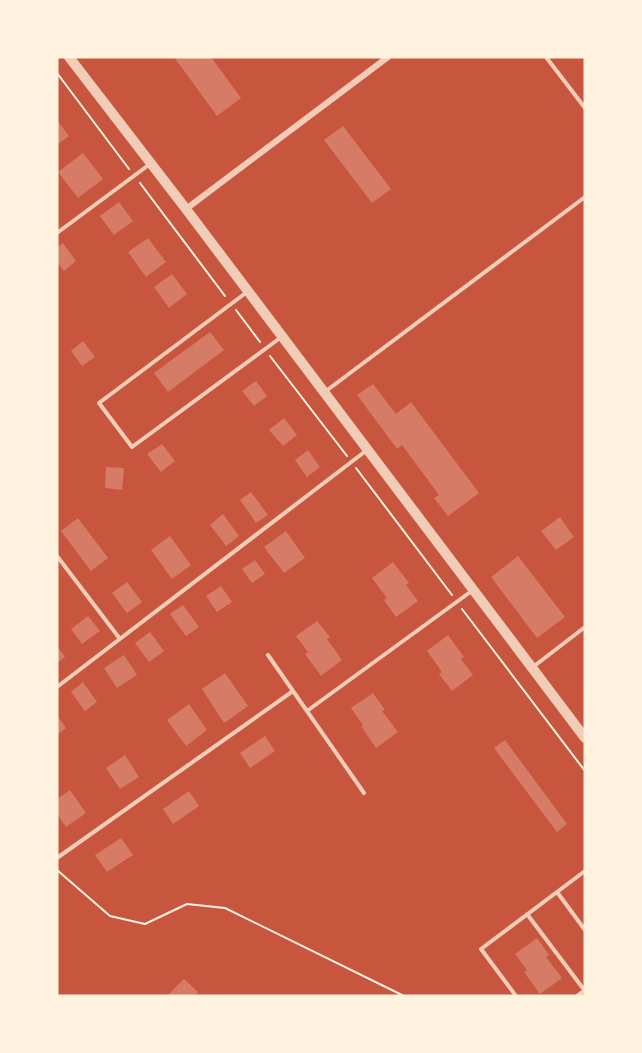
<svg xmlns="http://www.w3.org/2000/svg" width="642" height="1053" viewBox="0 0 642 1053" font-family="'Source Sans 3',sans-serif">
  <style>
    .building { fill: #d67c66 }
    .lines { fill: none; stroke-linecap: round; stroke-linejoin: round }
    .path { stroke: #fff3e0; stroke-width: 2 }
    .service { stroke: #f1ccb7; stroke-width: 4 }
    .minor { stroke: #f1ccb7; stroke-width: 6 }
    .tertiary { stroke: #f1ccb7; stroke-width: 10 }
  </style>
  <rect width="100%" height="100%" fill="#c8553d"/>
  <path class="building" d="M174 57H211L241 98 217 116Z
    M57 120 69 136 57 145Z
    M343 126 391 189 372 203 324 140Z
    M83 153 103 179 78 198 58 172Z
    M119 202 133 221 114 235 100 216Z
    M148 238 166 262 146 277 128 252Z
    M63 243 76 261 64 271 57 262V247Z
    M172 274 187 294 169 308 154 287Z
    M210 332 224 350 168 392 154 373Z
    M83 341 95 357 82 366 71 351Z
    M256 381 267 396 254 406 242 391Z
    M373 384 396 414 411 402 479 493 448 516 434 498 439 495 402 445 397 449 357 395Z
    M284 418 297 435 283 446 269 430Z
    M162 444 175 461 161 472 147 454Z
    M308 450 320 467 307 477 295 460Z
    M106 467 124 468 122 490 105 488Z
    M251 492 268 515 256 523 240 500Z
    M223 514 239 536 226 546 210 525Z
    M560 517 574 537 556 550 541 531Z
    M78 518 108 558 91 571 61 531Z
    M286 531 305 558 284 573 264 547Z
    M170 536 191 565 172 579 151 550Z
    M518 556 565 617 537 638 491 577Z
    M255 560 265 574 252 583 242 569Z
    M393 562 409 583 406 585 418 601 396 617 384 600 387 598 372 578Z
    M127 582 142 602 127 613 112 593Z
    M221 586 232 602 217 612 206 596Z
    M183 605 199 627 186 636 170 614Z
    M88 616 100 631 82 644 71 629Z
    M317 621 330 637 327 639 342 660 321 676 305 654 308 652 296 636Z
    M150 632 164 651 149 662 135 643Z
    M448 635 464 657 461 659 473 675 452 691 439 674 442 672 427 651Z
    M57 646 65 657 57 663Z
    M124 655 137 675 117 688 104 668Z
    M225 673 248 706 224 723 202 689Z
    M83 682 97 702 85 711 71 692Z
    M373 693 385 710 382 711 398 732 376 748 361 726 363 725 351 708Z
    M189 704 207 730 186 746 167 720Z
    M57 715 66 728 57 735Z
    M265 736 275 751 250 768 240 753Z
    M505 740 567 824 557 832 494 748Z
    M125 755 139 777 120 789 106 768Z
    M70 790 86 813 66 827 57 814V799Z
    M189 791 199 806 173 824 163 809Z
    M121 838 133 855 107 872 95 855Z
    M537 938 549 955 546 957 562 978 540 994 524 972 527 970 515 954Z
    M184 979 198 992 194 996H167Z"/>
  <g class="lines">
    <path class="path" d="M57 73 129 169
      M140 183 225 296
      M236 310 260 342
      M270 356 347 456
      M356 468 452 595
      M462 609 585 771
      M57 870 110 916 145 924 187 904 225 908 404 996"/>
    <path class="service" d="M546 57 585 108
      M57 233 150 164
      M247 292 99 403 132 447 280 338
      M326 391 585 197
      M57 556 120 639
      M268 655 364 793
      M533 667 585 627
      M57 687 367 450
      M307 711 473 590
      M57 858 293 691
      M557 892 585 930
      M527 914 585 991
      M516 996 481 949 585 871
      M577 996 584 991"/>
    <path class="minor" d="M186 209 388 57"/>
    <path class="tertiary" d="M69 57 186 209 585 738"/>
  </g>
  <rect width="642" height="1053" fill="none" stroke="#fff3e0" stroke-width="117"/>
</svg>
